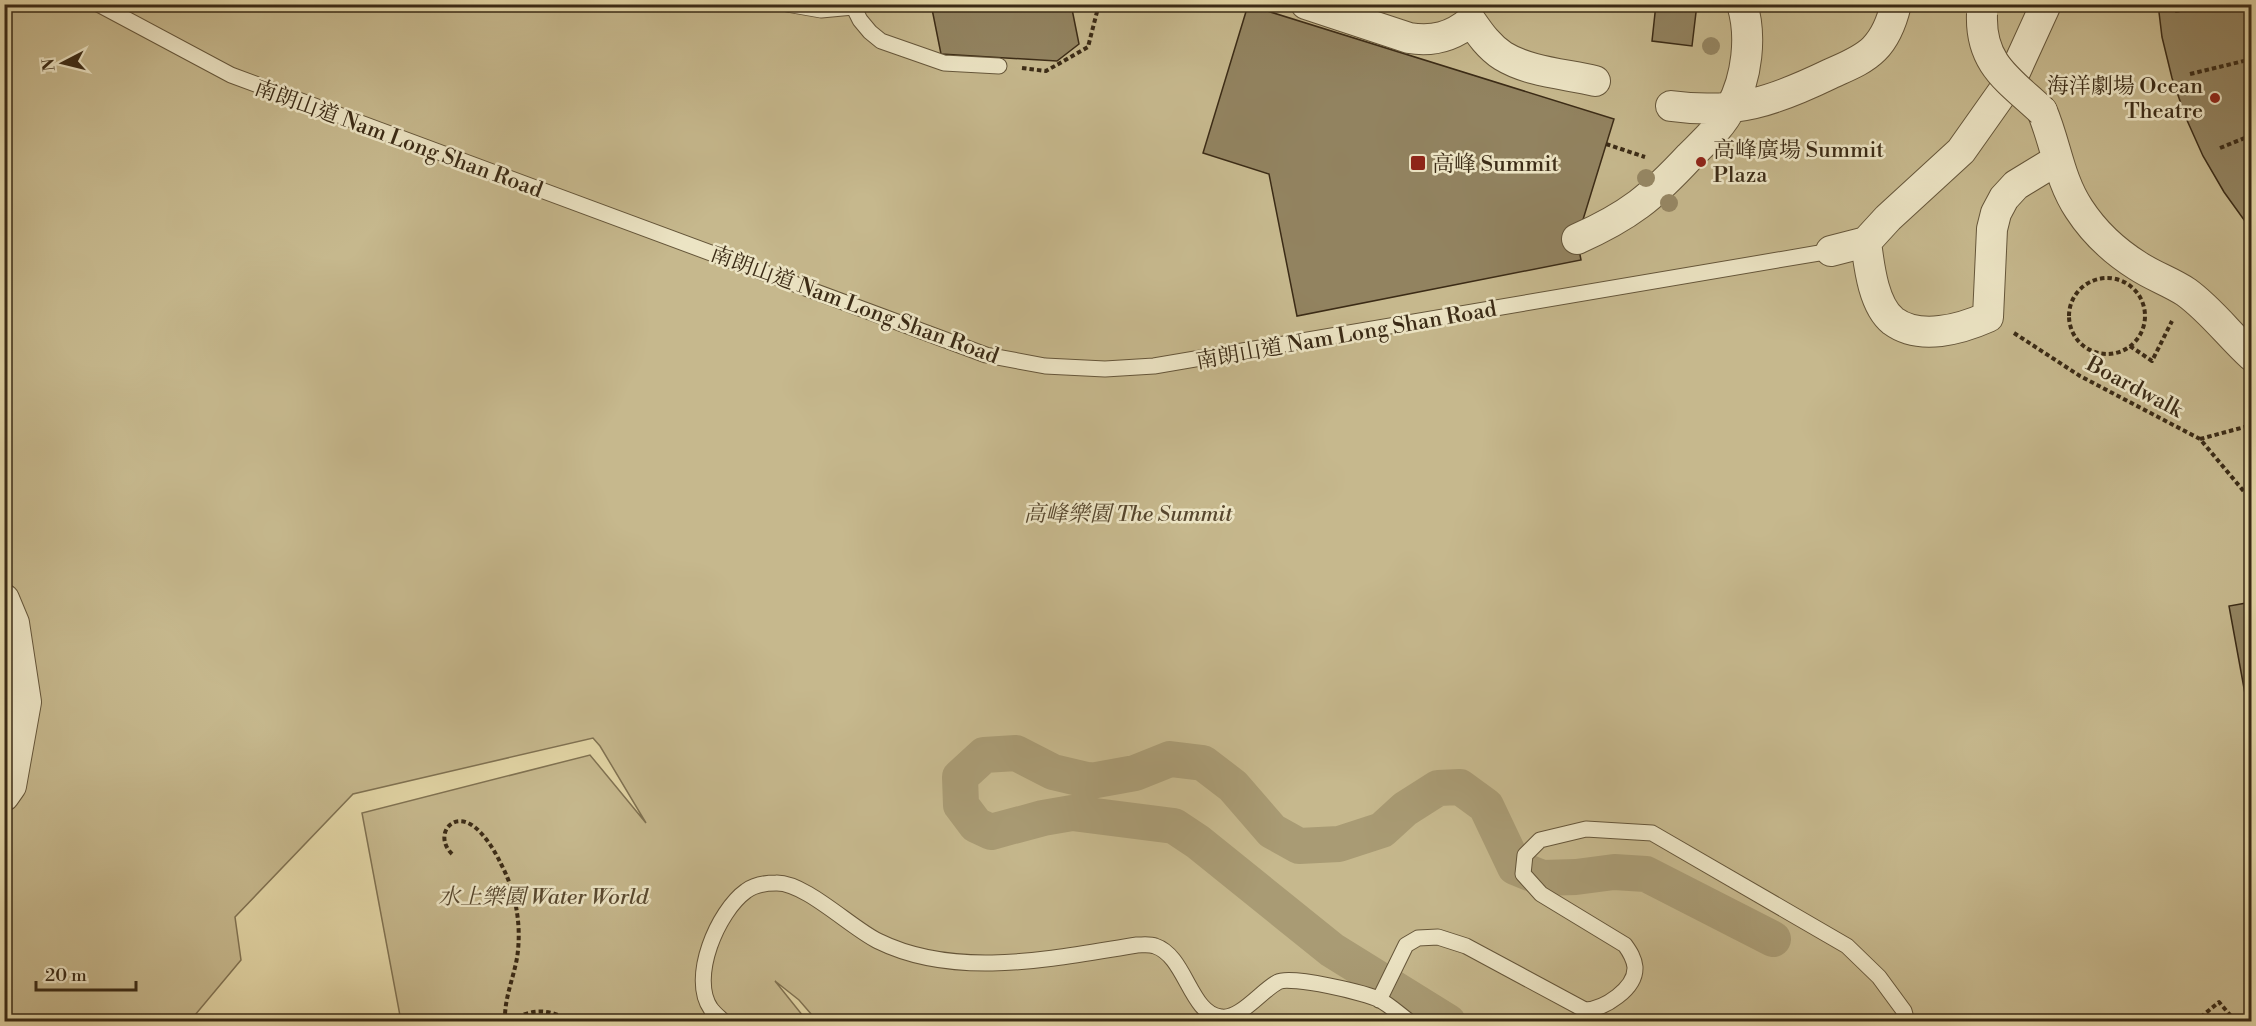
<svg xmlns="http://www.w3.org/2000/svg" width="2256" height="1026" viewBox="0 0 2256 1026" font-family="'Libre Bodoni','Noto Serif TC',serif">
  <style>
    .green { fill: #c6b88d; stroke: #807252; stroke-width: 1.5 }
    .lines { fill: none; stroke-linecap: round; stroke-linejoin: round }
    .canal { stroke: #a99b74; stroke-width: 36 }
    .building { fill: #928360; stroke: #3b2b16; stroke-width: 1.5 }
    .lane-casing { stroke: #65563a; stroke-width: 17 }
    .street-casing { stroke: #65563a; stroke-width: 32 }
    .path { stroke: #3b2b16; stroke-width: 4; stroke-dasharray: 4.5 3; stroke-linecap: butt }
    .lane { stroke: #ece4c4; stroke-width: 15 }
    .street { stroke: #ece4c4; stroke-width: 30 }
    .street-bridge-casing { stroke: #65563a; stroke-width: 32; stroke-linecap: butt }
    .street-bridge { stroke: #ece4c4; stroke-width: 30 }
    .tree { fill: #968764 }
    .poi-dot { fill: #8f2418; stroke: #ece4c4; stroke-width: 2 }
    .labels { text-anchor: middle; stroke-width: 5; stroke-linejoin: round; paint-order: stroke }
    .poi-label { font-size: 22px; fill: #3b2b16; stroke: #ece4c4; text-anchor: start }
    .street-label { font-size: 22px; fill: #3b2b16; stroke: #ece4c4 }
    .park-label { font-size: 22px; font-style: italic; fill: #57472e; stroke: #ece4c4 }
  </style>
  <rect width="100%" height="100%" fill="#e2d5a5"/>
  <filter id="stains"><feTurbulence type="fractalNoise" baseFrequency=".00333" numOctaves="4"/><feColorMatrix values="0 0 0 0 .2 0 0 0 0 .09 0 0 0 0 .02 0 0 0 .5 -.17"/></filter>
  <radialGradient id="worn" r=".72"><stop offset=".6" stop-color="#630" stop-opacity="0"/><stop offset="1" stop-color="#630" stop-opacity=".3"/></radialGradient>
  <path class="green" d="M5 5H2251V1021L818 1022 799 1000 775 981 803 1016 810 1021H401L362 813 590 755 646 823 600 746 593 738 353 794 235 917 241 960 190 1021 5 1022Z"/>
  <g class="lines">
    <path class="canal" d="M1448 1022 1332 950 1198 842 1174 826 1072 813 1043 818 991 832 976 825 961 805 960 777 984 755 1016 753 1053 772 1091 781 1135 773 1170 759 1203 763 1233 786 1272 831 1299 846 1339 844 1382 830 1405 809 1438 788 1460 787 1486 806 1515 867 1542 878 1576 877 1614 872 1646 874 1773 939"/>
  </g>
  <path class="building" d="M931 4H1071L1079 44 1057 61 941 54Z
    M1656 4H1697L1692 46 1652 41Z
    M2158 4H2252V231L2224 192 2203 156 2186 118 2172 78 2162 37Z
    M1248 5 1614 119 1577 239 1581 260 1297 316 1269 174 1203 153Z
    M2252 602V732L2229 606Z"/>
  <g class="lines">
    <g class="lane-casing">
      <path id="lane" d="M98 4 231 75 986 355 1045 366 1105 369 1154 366 1831 251
        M787 4 821 10 853 7
        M852 4 860 20 870 32 881 41 944 63 999 66
        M1379 1000 1406 945 1418 938 1438 937 1466 946 1585 1010C1604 1009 1636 989 1635 967 1634 958 1630 952 1625 945L1541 894 1523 874 1525 855 1540 840 1586 829 1652 833 1847 946 1879 977 1904 1011 1907 1022
        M724 1022C720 1018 715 1014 711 1009 689 978 718 911 746 891 754 885 766 883 776 883 805 882 851 928 878 941 957 980 1054 958 1137 945 1143 945 1150 944 1155 946 1186 956 1190 1014 1221 1017 1240 1020 1262 990 1278 982 1290 975 1367 993 1380 1000 1391 1006 1400 1015 1410 1022"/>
    </g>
    <g class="street-casing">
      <path id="street" d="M1306 4 1409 38C1433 42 1452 37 1471 21 1480 34 1489 47 1503 56 1529 72 1566 74 1595 81
        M2015 72 2046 4
        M1671 106C1735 115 1774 101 1830 74 1845 67 1862 61 1874 49 1886 37 1892 21 1896 4
        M2042 111C2056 144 2059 179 2079 209 2094 232 2114 251 2138 266 2153 276 2171 282 2186 292 2211 310 2229 335 2252 356
        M1577 239C1629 216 1652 197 1690 156 1705 141 1722 126 1731 107 1747 78 1752 36 1742 4
        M1866 242 1888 218 1961 151 2002 93
        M1831 251 1866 242C1869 265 1873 305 1893 321 1920 341 1961 329 1988 317L1992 229 1996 213 2004 198 2016 185 2057 160
        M4 599 14 623 26 702 11 786 4 796"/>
    </g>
    <path class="path" d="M2175 11 2230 4
      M1022 68 1046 71 1088 47 1099 4
      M2190 74 2252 59
      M1606 144 1645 157
      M2220 148 2252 135
      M2069 316a38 38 0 1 1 76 0a38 38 0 1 1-76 0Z
      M2014 333 2080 376 2200 439 2252 501
      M2130 346 2152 361 2172 321
      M2200 439 2252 425
      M452 854C434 836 451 813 470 824 483 831 495 851 501 864 516 892 522 926 517 958 513 980 504 999 505 1022
      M511 1022C530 1007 552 1009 571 1022
      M2195 1022 2219 1002 2236 1022"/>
    <use href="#lane" class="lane"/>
    <use href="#street" class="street"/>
    <g class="street-bridge-casing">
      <path id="street-bridge" d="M1982 14C1980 64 2009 80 2042 111"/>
    </g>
    <use href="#street-bridge" class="street-bridge"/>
  </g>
  <g class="tree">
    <circle cx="1711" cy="46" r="9"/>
    <circle cx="1646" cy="178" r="9"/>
    <circle cx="1669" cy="203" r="9"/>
  </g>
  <g class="poi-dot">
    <circle cx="2215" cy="98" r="6"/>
    <circle cx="1701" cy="162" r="6"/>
    <rect x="1410" y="155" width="16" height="16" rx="3"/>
  </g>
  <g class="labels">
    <g class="poi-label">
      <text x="2203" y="93" text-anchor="end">海洋劇場 Ocean<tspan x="2203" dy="25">Theatre</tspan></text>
      <text x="1713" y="157">高峰廣場 Summit<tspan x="1713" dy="25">Plaza</tspan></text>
      <text x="1432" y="171">高峰 Summit</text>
    </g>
    <g class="street-label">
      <text transform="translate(399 138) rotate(20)" y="8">南朗山道 Nam Long Shan Road</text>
      <text transform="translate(855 304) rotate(20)" y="8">南朗山道 Nam Long Shan Road</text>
      <text transform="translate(1346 334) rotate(-10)" y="8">南朗山道 Nam Long Shan Road</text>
      <text transform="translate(2135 386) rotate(28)" y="8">Boardwalk</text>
    </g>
    <g class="park-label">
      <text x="1128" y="521">高峰樂園 The Summit</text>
      <text x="543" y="904">水上樂園 Water World</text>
    </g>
  </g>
  <rect width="2256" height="1026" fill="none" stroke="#e2d5a5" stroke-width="24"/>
  <rect x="6" y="6" width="2244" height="1014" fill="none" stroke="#3b2b16" stroke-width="3"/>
  <rect x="12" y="12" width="2232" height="1002" fill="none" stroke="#3b2b16" stroke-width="1.5"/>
  <g transform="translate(63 63) rotate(263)" stroke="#ece4c4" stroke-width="4.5" paint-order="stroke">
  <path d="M0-4.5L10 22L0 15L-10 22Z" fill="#3b2b16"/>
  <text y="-9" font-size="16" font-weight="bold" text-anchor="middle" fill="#3b2b16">N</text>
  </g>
  <path d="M36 981v9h100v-9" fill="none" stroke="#3b2b16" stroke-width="3"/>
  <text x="45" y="981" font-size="18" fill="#3b2b16" stroke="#ece4c4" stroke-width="4.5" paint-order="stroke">20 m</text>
  <rect width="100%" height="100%" filter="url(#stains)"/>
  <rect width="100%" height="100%" fill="url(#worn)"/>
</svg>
